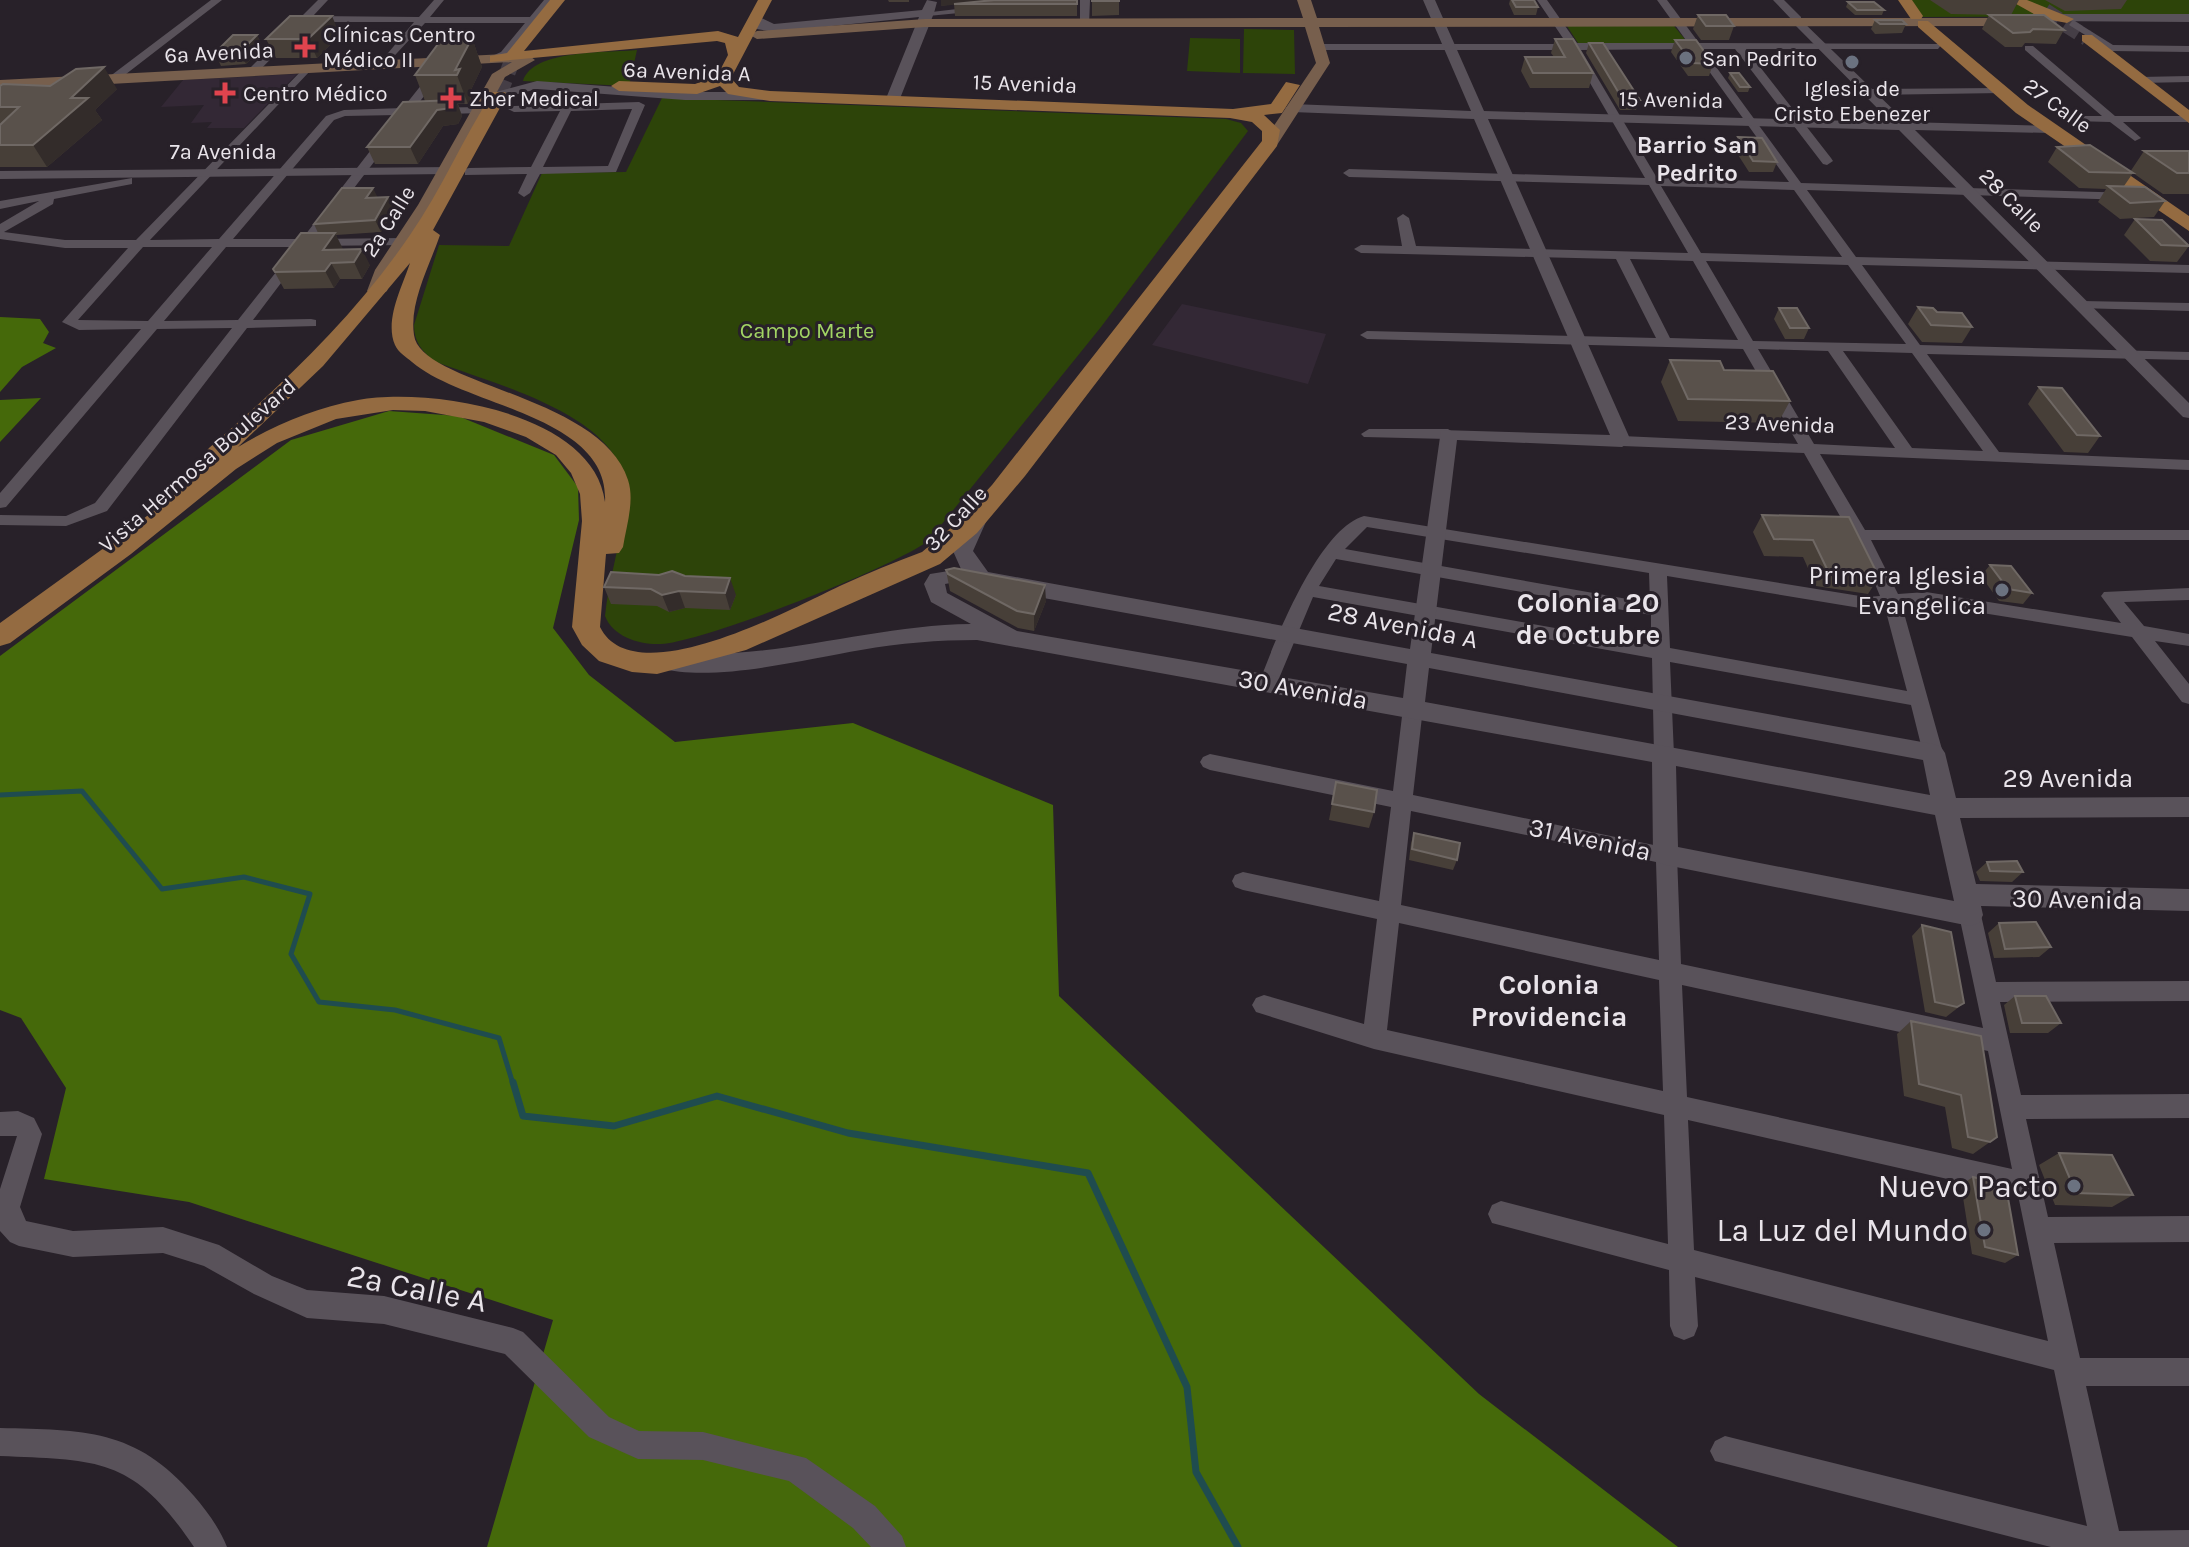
<svg xmlns="http://www.w3.org/2000/svg" width="2189" height="1547" viewBox="0 0 2189 1547" font-family="Karla,sans-serif">
  <style>
    .built { fill: #332835 }
    .green { fill: #2d4409 }
    .forest { fill: #45690a }
    .lines { fill: none; stroke-linecap: round; stroke-linejoin: round }
    .stream-far1 { stroke: #1f4c4f; stroke-width: 5 }
    .stream { stroke: #1f4c4f; stroke-width: 7 }
    .primary-tunnel { stroke: #453e46; stroke-width: 16; stroke-dasharray: 16 8; stroke-linecap: butt }
    .minor { fill: #59525a; fill-rule: evenodd }
    .tertiary { fill: #59525a; fill-rule: evenodd }
    .secondary { fill: #775f4d; fill-rule: evenodd }
    .primary { fill: #946b41; fill-rule: evenodd }
    .wall { fill: #473f38 }
    .shaded-wall { fill: #332c2a }
    .building { fill: #59514b; stroke: #6f6864; stroke-width: 2 }
    .health-dot { fill: #e0444e; stroke: #282129; stroke-width: 3 }
    .worship-dot { fill: #6b7280; stroke: #282129; stroke-width: 3 }
    .labels { text-anchor: middle; stroke-width: 6; stroke-linejoin: round; paint-order: stroke }
    .far-poi-label { font-size: 22px; fill: #e9e4ea; stroke: #282129; text-anchor: start }
    .far-street-label { font-size: 22px; fill: #e9e4ea; stroke: #282129 }
    .far-park-label { font-size: 22px; fill: #a2d564; stroke: #282129 }
    .far-neighbourhood-label { font-size: 24px; font-weight: bold; fill: #e9e4ea; stroke: #282129 }
    .poi-label { font-size: 26px; fill: #e9e4ea; stroke: #282129; text-anchor: end }
    .street-label { font-size: 26px; fill: #e9e4ea; stroke: #282129 }
    .neighbourhood-label { font-size: 28px; font-weight: bold; fill: #e9e4ea; stroke: #282129 }
    .near-poi-label { font-size: 32px; fill: #e9e4ea; stroke: #282129; text-anchor: end }
    .near-street-label { font-size: 32px; fill: #e9e4ea; stroke: #282129 }
  </style>
  <rect width="100%" height="100%" fill="#282129"/>
  <path class="built" d="M297 74 244 128H207L212 122 191 123 204 105 161 107 183 80Z
    M1182 304 1326 334 1308 384 1152 345Z"/>
  <path class="green" d="M1909 0H2189V16L1921 17Z
    M1567 26H1674L1688 43H1578Z
    M1244 29 1294 30 1295 74 1243 73Z
    M1190 38 1240 39V73L1187 71Z
    M637 50 629 86 523 81C533 49 607 53 637 50Z
    M662 98 1226 119 1241 123 1248 131 1101 327 929 540C898 566 703 642 661 644 640 645 613 637 605 616 609 575 624 535 625 493 628 416 492 384 434 361 422 351 414 342 414 325L439 245 509 246 542 173 626 172Z"/>
  <path class="forest" d="M0 317 40 319 49 332 43 343 56 348 22 367 0 392Z
    M41 398 0 442V400Z
    M389 411 458 416 554 455 578 487 579 520 553 628 589 675 675 742 853 723 1053 805 1059 996 1479 1394 1678 1547H487L553 1320 189 1202 44 1179 66 1088 21 1018 0 1010V656L291 440Z"/>
  <g class="lines">
    <path class="stream-far1" d="M0 795 82 791 162 889 244 877 310 894 291 954 319 1002 395 1010 499 1038 513 1084"/>
    <path class="stream" d="M513 1082 523 1116 614 1126 717 1096 848 1133 1088 1173 1187 1387 1196 1472 1238 1547"/>
    <path class="primary-tunnel" d="M2045 11 2087 38
      M499 95 515 53"/>
    <path class="minor" d="M211 0H222L117 81H109V77Z
      M318 0H328L313 16 419 17 434 0H444L430 17H533L538 20 533 23H425L383 68 378 65 414 22H307L256 74H248V70Z
      M1080 0H1090L1089 25 1080 23Z
      M1537 0H1547L1577 43H1688L1657 0H1667L1699 43 1942 44 1938 49H1746L1831 158 1833 161 1827 165 1823 164 1735 49H1703L1801 183 2133 193 2135 196 2129 200 1807 190 1856 257 2189 265V273L1862 265 1920 345 2189 352V360L1927 354 1999 452 2189 460V470L1820 454 1865 530H2189V540H1871L1898 594 1926 592 2121 623 2101 596 2104 592 2189 588V600L2124 602 2144 626 2189 634V646L2155 641 2189 684V704L2182 702 2132 637 1926 604 1902 606 1943 753 1933 761 1923 753 1911 705 1670 662 1674 755 1664 763 1654 755 1652 658 1313 597 1275 688H1261L1259 683C1275 641 1318 529 1364 516L1866 597 1880 596 1865 560 1804 453 1622 446 1614 441 1622 436 1798 444 1743 349 1367 339 1360 335 1367 331 1656 338 1616 259 1361 253 1354 249 1361 245 1402 246 1397 218 1403 214 1409 218 1416 246 1688 253 1649 185 1349 177 1343 173 1349 169 1645 178 1571 50H1320L1315 47 1320 44H1567ZM1693 49 1789 182 1657 178 1581 50ZM1661 186 1794 190 1842 257 1701 253ZM1630 259 1693 261 1738 340 1670 338ZM1706 261 1848 265 1906 344 1753 341ZM1758 349 1828 351 1895 448 1814 444ZM1843 351 1912 353 1983 451 1912 448ZM1367 527 1649 573 1650 603 1345 549ZM1336 559 1651 615V645L1319 586ZM1667 576 1866 609 1885 608 1907 691 1670 648Z
      M1773 0H1784L1801 17V21H1793Z
      M983 6 980 11 928 16 923 13Z
      M2073 20 2113 45 2189 46V52L2111 51 2069 25Z
      M2025 46H2033L2115 116H2189V122H2123L2141 138 2135 141 2110 122 2073 121 2071 119 2077 116H2102L2025 50Z
      M306 66 311 69 310 71 150 240 219 239 326 116 344 110 403 108 434 69 443 71 415 108 482 107 488 110 482 113 410 115 315 239 403 238 408 239V245L309 246 253 320 311 319 316 320V326L247 328 107 511 66 526 0 525V515L66 516 95 503 232 328 157 329 6 507 0 508V493L141 329 79 330 62 322 128 248H65L0 239V224L39 201 0 209V201L132 178V184L54 199 53 204 4 232 65 240H136ZM398 115 302 239H233L334 120 345 116ZM143 247H212L148 321 78 320ZM226 247H296L238 320 164 321Z
      M2189 76V82L2140 83 2135 80 2140 77Z
      M1998 88 2002 89V93L1870 95 1865 92 1870 89Z
      M571 97 577 100 575 104 639 102 645 105 616 172 540 174 530 193 524 197 518 193 527 174 465 175V169L469 168 531 167 560 111 514 112 508 109 514 106 563 104ZM632 109 608 166 543 167 571 111Z
      M2082 301 2189 303V311L2077 308V302Z
      M1369 429H1448L1456 434 1448 439 1364 437 1361 434Z
      M1413 701 1423 708 1413 795 1673 849 1677 855 1681 964 1983 1028 1959 915 1962 908 1970 906 1978 908 1981 915 1996 982 2189 981V1001L2000 1002 2021 1095 2189 1094V1118L2026 1119 2048 1217 2189 1216V1242L2054 1243 2080 1358H2189V1386H2086L2119 1531 2189 1530V1547H2051L1715 1461 1710 1451 1715 1441 1725 1436 2087 1526 2054 1370 1695 1277 1698 1326 1694 1336 1684 1340 1674 1336 1670 1326 1669 1270 1492 1223 1488 1214 1492 1205 1501 1201 1668 1244 1664 1115 1374 1049 1256 1012 1252 1005 1256 998 1264 995 1364 1024 1377 919 1243 890 1235 887 1232 881 1235 875 1243 872 1379 901 1391 807 1210 770 1203 767 1200 762 1203 757 1210 754 1393 791 1403 708ZM1411 811 1656 862 1659 960 1401 905ZM1399 923 1659 980 1663 1091 1387 1030ZM1682 985 1988 1051 2012 1169 1687 1097ZM1688 1120 2018 1195 2048 1341 1694 1250Z
      M18 1111 34 1118 42 1134 20 1207 26 1221 73 1231 163 1227 219 1245 272 1276 307 1290 384 1296 513 1328 523 1332 609 1417 639 1431 703 1432 806 1458 875 1506 902 1536 906 1547H871L853 1528 789 1481 703 1460 638 1459 589 1437 505 1354 384 1324 307 1318 254 1294 204 1266 163 1253 73 1257 19 1246 10 1242 0 1231V1189L17 1136H0V1112Z
      M0 1428C83 1430 136 1428 194 1496 207 1511 220 1529 227 1547H194C134 1458 101 1460 0 1456Z"/>
    <path class="tertiary" d="M544 0H556L509 58 492 62V56L501 52Z
      M927 0 937 2 934 13 899 101 892 105 885 101 919 17 774 32 757 29 749 19 755 15 774 24 922 10Z
      M1423 0H1435L1484 111 1891 122 1795 25 1793 22 1799 18 1906 122 2054 126V132L2049 133 1915 130 2189 403V418L2183 417 1899 130 1488 119 1631 441 1622 447 1457 440 1431 653 1933 744 1941 747 1945 753 1956 798 2189 797V817L1960 818 1976 884 2189 889V911L1981 906 1983 915 1979 923 1970 926 1666 865 1657 862 1653 855 1652 762 977 640C938 640 900 643 861 650 806 659 713 683 660 668L657 662C664 650 717 654 733 653 813 648 890 625 971 624L931 602 924 584 930 574 961 569 953 551 969 515 979 509 989 515 973 551 988 572 1410 649 1441 430 1610 435 1474 119 1292 112 1285 108 1292 104 1471 111ZM956 582 1407 664 1403 698 1017 631 947 593 945 584ZM1429 668 1923 760 1930 795 1425 702ZM1676 766 1935 815 1954 901 1678 847Z
      M2042 14H2189V22L2038 21V15Z
      M537 81 685 92H770L777 96 770 100H685L537 89 506 97 490 108 478 105 496 92Z
      M452 167 454 170 447 174 0 179V171Z"/>
    <path class="secondary" d="M1297 0H1311L1317 18H2023L2030 22 2023 26 1319 27 1330 63 1277 145 1271 147 1263 142 1316 63 1305 27H925L757 39 750 35 757 31 925 19 1303 18Z
      M526 53 535 60 505 77 436 205 393 270 387 291 377 297 367 291 375 270 418 205 492 74 512 62 0 90V80Z"/>
    <path class="primary" d="M550 0H565L524 51 718 31 738 37 758 0H772L731 78 739 87 770 91 1233 109 1271 104 1286 82 1300 85 1282 113 1264 115 1280 130 1277 146 1025 476 977 533 940 564 746 650 657 674 632 672 599 661 582 645 572 627 582 521 580 494 571 473 556 455 526 437 484 422 425 411 393 410 336 419 277 443 236 469 131 554 10 643 0 646V623L133 527 218 460 209 458 205 453 209 448C283 384 355 316 410 235 442 189 463 138 493 92H505L507 95 433 230 440 235C430 265 409 302 414 335 420 385 601 395 628 480 635 501 626 527 623 547L619 553 606 554 600 627C634 696 795 607 842 585 868 573 895 562 922 552L959 521 992 485 1262 141V131L1252 122 1230 118 770 101 728 94 720 86 697 94 619 91 611 86 619 81 695 84 717 76 728 55 725 43 717 41 490 62V56L507 53ZM410 263C403 285 384 320 395 345 398 352 406 357 412 362 464 407 610 415 605 502 594 412 429 387 358 400 315 408 276 424 238 447L323 366Z
      M1898 0H1912L1923 16 1921 19H1911Z
      M2009 0H2027L2074 19 2067 23 2041 18Z
      M1918 21H1928L2028 105 2189 216V231L2016 113 1918 27Z
      M2082 35H2092L2189 110V123L2082 41Z"/>
  </g>
  <path class="wall" d="M888 0H909V2H889Z
    M941 0H1077V16H955L954 4 941 6Z
    M1092 0H1119V15L1092 16Z
    M1510 0H1534L1538 7 1536 15H1514L1509 4Z
    M1930 0H2019L2011 15 2064 30 2056 44 2025 43 2022 47H2005L1982 29 1989 15H2002L1951 14Z
    M2045 0H2127L2121 9 2065 11Z
    M1848 2 1884 10 1882 15H1855L1846 7Z
    M1698 15 1734 26 1729 40H1701L1693 29Z
    M1875 20 1906 24 1902 33 1875 34 1871 29Z
    M257 35 263 47 246 64 221 66 215 53Z
    M340 35 317 58H276L266 39Z
    M472 38 482 67 469 94 471 99 468 104H458L462 116 458 124 443 126 418 164H375L367 147 425 101 415 75Z
    M1555 39 1593 73 1589 88H1530L1521 71 1525 57H1554L1551 53Z
    M1675 40 1713 64 1709 76H1688L1671 52Z
    M1589 43 1640 100 1636 110H1620L1586 53Z
    M1730 73 1750 87 1748 92H1738L1728 78Z
    M0 86 117 89 95 110 102 120 47 167H0Z
    M1738 137 1777 162 1773 172H1749L1733 147Z
    M2057 147 2130 172 2144 151H2189V194H2163L2133 173 2124 186 2165 201 2154 217 2120 219 2098 202 2106 189 2079 188 2048 162Z
    M388 197 394 209 381 232 336 235 342 250 370 265 362 279H340L334 288 284 289 273 269 318 233 314 224 378 198Z
    M2135 219 2189 246 2177 262 2150 261 2124 235Z
    M1918 307 1937 312 1972 327 1962 343 1922 342 1908 324Z
    M1779 308 1809 328 1804 339H1785L1774 319Z
    M1670 360 1724 370 1790 401 1778 423 1678 421 1661 382Z
    M2039 387 2100 436 2088 453 2064 452 2028 404Z
    M1762 515 1849 517 1879 577 1868 594 1816 586 1803 557 1764 556 1753 532Z
    M1990 565 2032 593 2023 604 1999 601 1981 576Z
    M946 570 1046 601 1034 631 1018 628 950 591Z
    M611 572 736 595 730 610 685 608 669 612 657 606 611 604 604 587Z
    M1336 782 1374 812 1369 828 1329 820Z
    M1414 833 1457 860 1453 870 1409 860 1411 843Z
    M1987 862 2023 872 2012 882 1980 881 1976 872Z
    M1999 923 2051 947 2039 957 1994 958 1988 933Z
    M1922 925 1964 1003 1946 1017 1925 1012 1912 936Z
    M2015 996 2061 1023 2048 1033H2010L2004 1005Z
    M1911 1021 1997 1137 1973 1154 1952 1148 1945 1107 1904 1096 1897 1034Z
    M2059 1153 2133 1195 2112 1207 2055 1205 2039 1165Z
    M1973 1177 2018 1255 2005 1263 1972 1254 1961 1185Z"/>
  <path class="shaded-wall" d="M941 0H1007L941 6Z
    M332 16 340 35 317 58 308 39Z
    M257 35 263 47 246 64 240 52Z
    M472 38 482 67 469 94 471 99 468 104 455 70Z
    M104 67 117 89 95 110 102 120 47 167 33 145 71 98Z
    M456 100 462 116 458 124 443 126 418 164 410 147 437 110Z
    M373 188 379 200 366 198Z
    M388 197 394 209 381 232 375 220Z
    M335 233 343 249 333 263H331L340 279 334 288 325 271 323 250Z
    M362 249 370 265 362 279 354 262Z
    M730 578 736 595 730 610 725 593Z
    M1045 585 1046 601 1034 631V614Z
    M679 591 685 608 669 612 662 595Z"/>
  <path class="building" d="M994 0H1077V4H954Z
    M1092 0H1119V1H1092Z
    M1512 0H1534L1538 7H1516Z
    M1848 2H1874L1884 10H1857Z
    M1698 15H1726L1734 26H1706Z
    M1989 15H2044L2064 30 2033 29 2030 32 2013 33Z
    M290 16H332L308 39H266Z
    M1875 20H1902L1906 24H1880Z
    M233 35H257L240 52 215 53Z
    M472 38 455 70 460 69 457 75H415L441 40Z
    M1555 39H1573L1593 73H1533L1525 57H1565Z
    M1675 40H1696L1713 64 1692 63Z
    M1589 43H1603L1640 100H1623Z
    M104 67 71 98H88L33 145H0V125L19 107H0V86L3 84 50 86 76 69Z
    M1730 73H1739L1750 87H1740Z
    M456 100 451 108 437 110 410 147H367L403 102Z
    M1738 137 1762 138 1777 162 1753 161Z
    M2090 145 2133 173 2089 172 2057 147Z
    M2144 151H2189V173H2177Z
    M2108 186 2145 187 2165 201 2130 203Z
    M342 188H373L366 198 388 197 375 220 314 224Z
    M2135 219 2162 220 2189 246 2161 245Z
    M301 233H335L323 250 362 249 354 262 331 263 325 271 275 272 273 269Z
    M1918 307 1933 308 1937 312 1962 313 1972 327 1931 325Z
    M1779 308H1797L1809 328H1790Z
    M1670 360 1720 361 1724 370 1773 371 1790 401 1688 399Z
    M2039 387 2062 388 2100 436 2077 435Z
    M1762 515 1849 517 1879 577 1827 569 1813 540 1774 539Z
    M1990 565 2011 566 2032 593 2008 589Z
    M954 568 1045 585 1034 614 1017 611 948 574 946 570Z
    M672 571 685 576 730 578 725 593 679 591 662 595 651 589 604 587 611 572 659 575Z
    M1336 782 1377 790 1374 812 1332 804Z
    M1414 833 1460 843 1457 860 1412 849Z
    M2017 861 2023 872 1990 871 1987 862Z
    M2036 922 2051 947 2005 949 1999 923Z
    M1922 925 1951 932 1964 1003 1957 1007 1935 1002Z
    M2015 996H2046L2061 1023H2022Z
    M1911 1021 1981 1036 1997 1137 1990 1142 1968 1137 1961 1095 1919 1084Z
    M2059 1153 2112 1155 2133 1195 2076 1193Z
    M1973 1177 1996 1183 2008 1198 2018 1255 1985 1247Z"/>
  <g class="health-dot">
    <path d="M301 35h8v8h8v8h-8v8h-8v-8h-8v-8h8z"/>
    <path d="M221 81h8v8h8v8h-8v8h-8v-8h-8v-8h8z"/>
    <path d="M447 86h8v8h8v8h-8v8h-8v-8h-8v-8h8z"/>
  </g>
  <g class="worship-dot">
    <circle cx="1686" cy="58" r="8"/>
    <circle cx="1852" cy="62" r="8"/>
    <circle cx="2002" cy="590" r="8"/>
    <circle cx="2074" cy="1186" r="8"/>
    <circle cx="1984" cy="1230" r="8"/>
  </g>
  <g class="labels">
    <g class="far-poi-label">
      <text x="323" y="42">Clínicas Centro<tspan x="323" dy="25">Médico II</tspan></text>
      <text x="1702" y="66">San Pedrito</text>
      <text x="1852" y="96" text-anchor="middle">Iglesia de<tspan x="1852" dy="25">Cristo Ebenezer</tspan></text>
      <text x="243" y="101">Centro Médico</text>
      <text x="469" y="106">Zher Medical</text>
    </g>
    <g class="far-street-label">
      <text transform="translate(219 52) rotate(-3)" y="8">6a Avenida</text>
      <text transform="translate(687 71) rotate(2)" y="8">6a Avenida A</text>
      <text transform="translate(1025 83) rotate(2)" y="8">15 Avenida</text>
      <text transform="translate(1671 99) rotate(1)" y="8">15 Avenida</text>
      <text transform="translate(2058 105) rotate(36)" y="8">27 Calle</text>
      <text x="223" y="159">7a Avenida</text>
      <text transform="translate(2012 200) rotate(45)" y="8">28 Calle</text>
      <text transform="translate(388 221) rotate(-58)" y="8">2a Calle</text>
      <text transform="translate(1780 423) rotate(2)" y="8">23 Avenida</text>
      <text transform="translate(197 465) rotate(-41)" y="8">Vista Hermosa Boulevard</text>
      <text transform="translate(955 518) rotate(-47)" y="8">32 Calle</text>
    </g>
    <g class="far-park-label">
      <text x="807" y="338">Campo Marte</text>
    </g>
    <g class="far-neighbourhood-label">
      <text x="1697" y="153">Barrio San<tspan x="1697" dy="28">Pedrito</tspan></text>
    </g>
    <g class="poi-label">
      <text x="1986" y="584">Primera Iglesia<tspan x="1986" dy="30">Evangelica</tspan></text>
    </g>
    <g class="street-label">
      <text transform="translate(1403 625) rotate(11)" y="9">28 Avenida A</text>
      <text transform="translate(1303 689) rotate(10)" y="9">30 Avenida</text>
      <text x="2068" y="787">29 Avenida</text>
      <text transform="translate(1590 839) rotate(12)" y="9">31 Avenida</text>
      <text transform="translate(2077 899) rotate(1)" y="9">30 Avenida</text>
    </g>
    <g class="neighbourhood-label">
      <text x="1588" y="612">Colonia 20<tspan x="1588" dy="32">de Octubre</tspan></text>
      <text x="1549" y="994">Colonia<tspan x="1549" dy="32">Providencia</tspan></text>
    </g>
    <g class="near-poi-label">
      <text x="2058" y="1197">Nuevo Pacto</text>
      <text x="1968" y="1241">La Luz del Mundo</text>
    </g>
    <g class="near-street-label">
      <text transform="translate(417 1288) rotate(11)" y="11">2a Calle A</text>
    </g>
  </g>
</svg>
